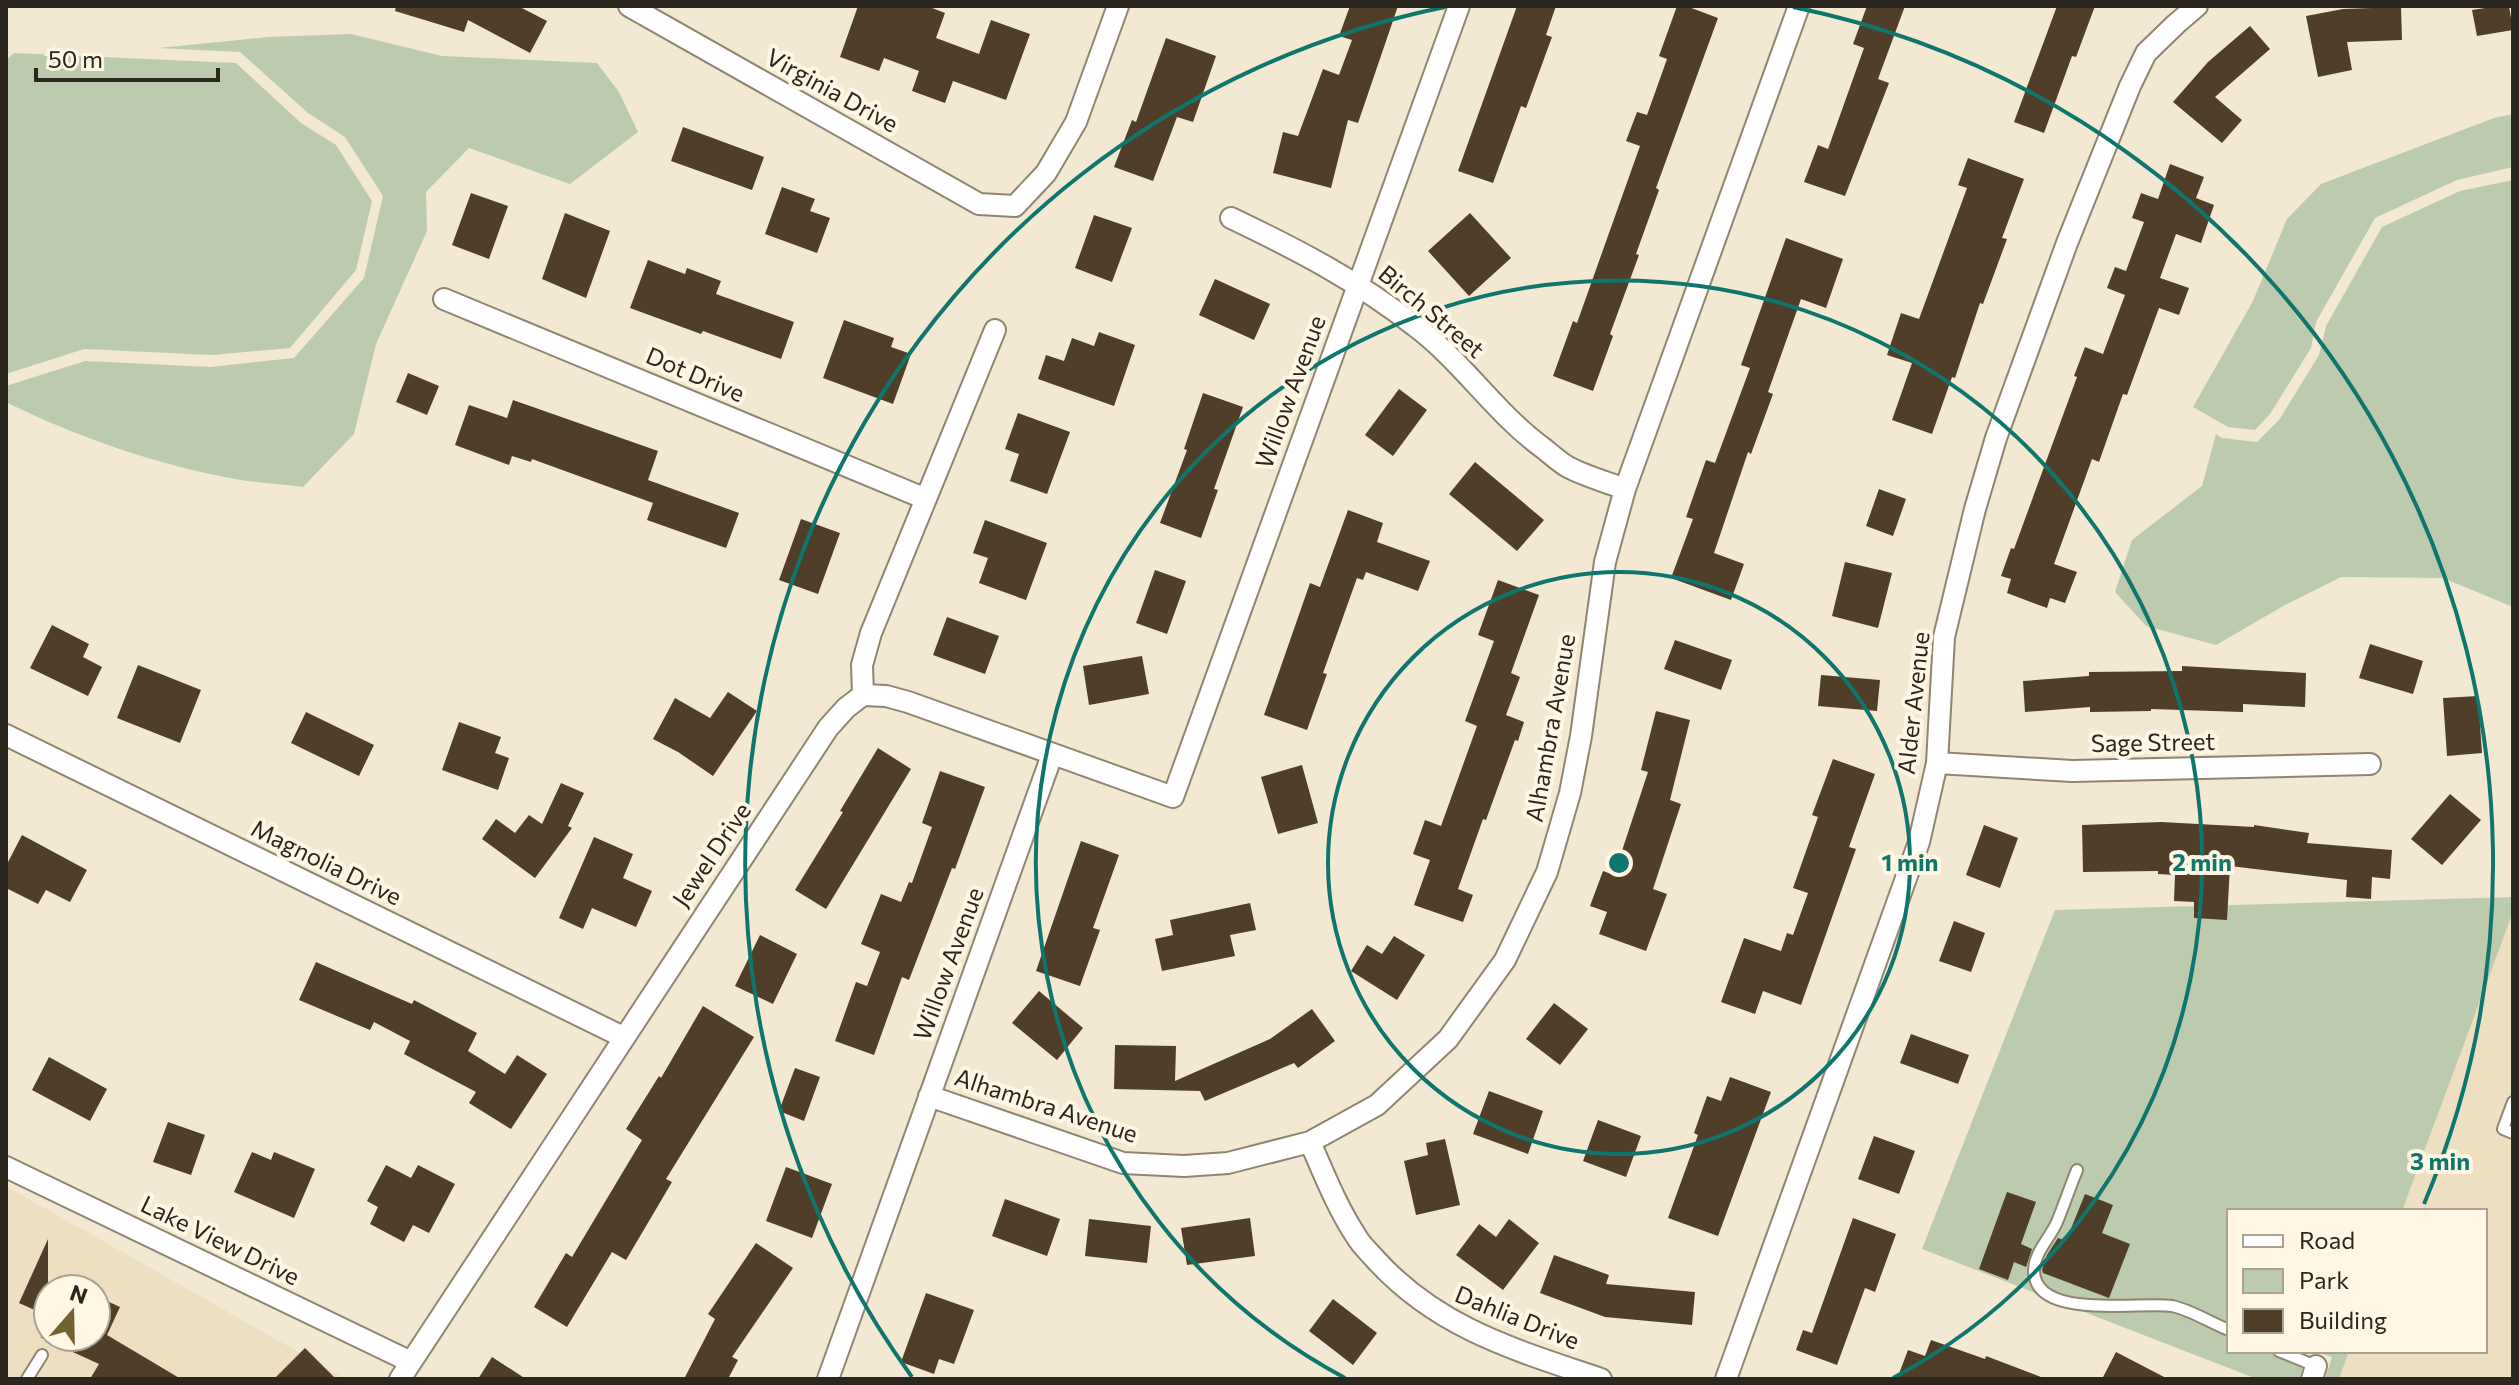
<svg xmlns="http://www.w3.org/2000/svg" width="2519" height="1385" viewBox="0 0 2519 1385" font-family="Commissioner,sans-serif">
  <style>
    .built { fill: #eedfc1; fill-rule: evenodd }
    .green { fill: #bccbae }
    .building { fill: #513e28 }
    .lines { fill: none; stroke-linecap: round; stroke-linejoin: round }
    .lane-casing { stroke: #8f8570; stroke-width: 14 }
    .street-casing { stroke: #8f8570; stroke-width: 24 }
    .lane { stroke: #fff; stroke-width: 10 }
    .street { stroke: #fff; stroke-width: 20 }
    .ring { fill: none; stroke: #0f766e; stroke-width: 4 }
    .labels { text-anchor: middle; stroke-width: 8; stroke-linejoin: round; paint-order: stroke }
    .street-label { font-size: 24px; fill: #2b271e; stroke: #fff6e3 }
    .centre { fill: #0f766e; stroke: #fff6e3; stroke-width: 4 }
    .ring-label { font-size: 24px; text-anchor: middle; font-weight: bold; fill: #0f766e; stroke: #fff6e3; stroke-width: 8; stroke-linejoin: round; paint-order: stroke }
  </style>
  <rect width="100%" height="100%" fill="#f3e8d1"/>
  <path class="built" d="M2513 912V1379H2339L2349 1351H2485V1211H2402Z
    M6 1186 346 1379H6ZM48 1289H96V1337H48Z"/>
  <path class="green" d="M351 34 442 56 597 63 619 92 638 132 570 184 469 148 426 192 427 231 376 344 354 434 303 487C280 484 257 483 235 479 158 465 76 437 6 402V386L85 361 211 367 294 358 364 278 383 196 345 137 308 113 240 52 159 48 268 37Z
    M14 53 236 63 301 123 336 145 372 201 356 270 290 348 212 355 84 349 6 374V60Z
    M2513 114V167L2457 180 2375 218 2316 322 2311 348 2270 414 2255 430 2228 427 2193 407 2253 301 2287 219 2321 184 2494 118Z
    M2513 180V607L2443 578 2341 577 2285 605 2216 645 2146 626 2115 592 2132 540 2202 486 2216 434 2222 438 2257 442 2279 420 2319 355 2326 326 2382 227 2460 191Z
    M2513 897V912L2402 1211H2229V1351H2308L2299 1379H2257L1922 1249 2055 910Z
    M2314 1351H2349L2339 1379H2325L2332 1357Z"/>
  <path class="building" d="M396 6H518L547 21 530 53 468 20 464 32 395 11Z
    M858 6H927L945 13 936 38 979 54 991 20 1030 34 1006 100 953 81 945 103 912 91 919 71 884 58 879 71 840 57Z
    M1350 6H1398L1358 123 1348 120 1331 188 1273 173 1283 132 1298 136 1323 69 1339 75 1352 40 1339 36Z
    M1517 6H1556L1546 35 1552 37 1526 108 1521 106 1493 183 1458 171Z
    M1677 6H1686L1718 18 1656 188 1659 190 1636 254 1639 255 1610 334 1613 336 1593 391 1553 376 1573 321 1577 323 1640 146 1626 141 1637 112 1647 115 1667 59 1659 56Z
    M1867 6H1905L1878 79 1889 83 1845 196 1804 182 1818 145 1828 149 1864 48 1853 44Z
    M2057 6H2095L2076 57 2072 56 2044 133 2014 122Z
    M2498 6H2509L2513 30 2477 36 2472 10Z
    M2401 7 2402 40 2347 42 2352 70 2318 77 2306 16 2343 9Z
    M2250 26 2270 49 2215 97 2242 120 2222 143 2173 102 2208 62Z
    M1166 38 1216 56 1193 122 1177 117 1153 181 1114 167 1132 120 1136 122Z
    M683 127 764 157 752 190 671 161Z
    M1968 158 2024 179 2002 238 2007 239 1983 304 1980 303 1955 378 1952 377 1932 434 1892 420 1912 363 1887 355 1901 313 1919 319 1967 188 1958 185Z
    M2170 164 2204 177 2196 198 2214 205 2201 243 2176 234 2160 278 2189 288 2179 315 2159 308 2127 395 2123 394 2099 462 2092 459 2054 564 2077 572 2065 603 2050 598 2047 608 2007 593 2011 579 2001 576 2011 548 2014 549 2077 377 2074 376 2085 347 2103 354 2125 295 2107 288 2115 267 2126 271 2144 222 2132 218 2141 193 2158 199Z
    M782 187 815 199 810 211 830 218 817 253 765 234Z
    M471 193 508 206 489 259 452 245Z
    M565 213 610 231 586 298 542 279Z
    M1470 213 1511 258 1469 296 1428 251Z
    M1094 215 1132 228 1112 282 1075 268Z
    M1786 238 1843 259 1826 308 1801 299 1768 392 1773 394 1751 454 1748 452 1714 553 1744 564 1731 600 1671 578 1693 519 1686 517 1706 460 1715 463 1750 368 1741 365Z
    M648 260 685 274 687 268 721 281 716 294 794 322 781 359 703 331 701 334 630 308Z
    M1215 279 1270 304 1254 340 1199 315Z
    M844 320 894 338 891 347 911 354 893 404 823 378Z
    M1099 332 1135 345 1114 406 1038 379 1046 355 1064 361 1072 338 1094 346Z
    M408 373 439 386 427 415 396 402Z
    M1399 389 1427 410 1393 456 1365 435Z
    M1203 393 1243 407 1214 489 1218 490 1201 538 1160 523 1187 450 1184 449Z
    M513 400 658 451 648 480 739 513 726 548 647 520 653 503 532 459 531 462 512 456 509 465 455 445 469 405 507 418Z
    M1018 413 1070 432 1047 494 1010 481 1019 454 1005 449Z
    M1475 462 1544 520 1517 551 1449 494Z
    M1879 489 1906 499 1893 536 1866 526Z
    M1348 510 1383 523 1377 542 1430 561 1418 591 1366 572 1363 580 1357 578 1323 673 1327 674 1307 730 1264 715 1310 583 1320 587Z
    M801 519 840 533 818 594 779 580Z
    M985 520 1047 543 1026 600 979 583 988 558 973 553Z
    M1845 562 1892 573 1878 628 1832 616Z
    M1155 570 1186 581 1167 634 1136 623Z
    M1498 580 1539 595 1511 673 1520 677 1506 715 1524 722 1518 741 1515 740 1486 820 1483 819 1458 889 1473 895 1463 922 1414 905 1430 860 1413 854 1425 820 1441 826 1477 726 1465 721 1494 641 1478 635Z
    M947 617 999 636 985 674 933 655Z
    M52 625 89 644 83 657 102 667 88 696 30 668Z
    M1675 640 1732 660 1721 690 1664 669Z
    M2370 644 2423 661 2413 694 2359 678Z
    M1142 656 1149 694 1089 705 1083 666Z
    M138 665 201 690 180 743 117 718Z
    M2182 666 2306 673 2305 707 2243 704V712L2151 709V711L2090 712V707L2025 712 2023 681 2089 676V672L2182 671Z
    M1821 675 1880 680 1877 711 1818 706Z
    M728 692 757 711 713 776 678 752 653 739 675 698 710 718Z
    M2478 696 2482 753 2447 756 2443 698Z
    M1656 711 1690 720 1670 800 1681 804 1653 889 1667 894 1646 951 1599 934 1607 912 1590 906 1603 871 1614 875 1648 772 1641 770Z
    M306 712 374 745 359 776 291 743Z
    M459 722 501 737 495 753 509 758 498 790 442 770Z
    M878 748 911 769 826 909 795 890 843 812 840 811Z
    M1833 759 1875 774 1849 847 1856 849 1801 1005 1763 991 1755 1014 1721 1002 1744 938 1781 951 1787 933 1793 935 1808 893 1793 888 1818 817 1812 815Z
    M1302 765 1318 823 1278 834 1261 777Z
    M940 771 985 787 955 869 952 868 909 980 902 977 874 1055 835 1041 856 982 867 986 880 952 861 944 881 894 901 902 909 882 912 883 932 827 922 823Z
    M561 783 584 793 568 826 572 828 535 878 482 839 496 819 515 833 529 815 542 824Z
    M2450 794 2481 820 2442 865 2411 839Z
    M2161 822 2254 827V825L2309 833 2307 843 2392 850 2390 879 2372 877 2371 899 2346 897 2347 880 2230 866 2227 920 2194 918V902L2174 901 2175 875 2158 874V871L2083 872 2082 825Z
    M1984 825 2018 838 2000 888 1966 875Z
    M22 835 87 870 70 902 46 890 38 904 6 888V866Z
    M594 837 633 854 623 878 652 891 636 927 592 908 583 929 559 918Z
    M1081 841 1119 855 1093 928 1100 930 1080 986 1036 971Z
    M1250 903 1256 930 1230 935 1235 956 1162 971 1155 939 1173 935 1170 920Z
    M1954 921 1985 933 1971 972 1939 961Z
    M760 935 797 954 773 1004 735 986Z
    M1394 936 1425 955 1397 1000 1351 971 1367 945 1382 954Z
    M316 962 412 1004 414 1000 477 1033 468 1051 505 1074 517 1055 547 1074 511 1129 469 1103 476 1092 404 1054 410 1041 374 1022 370 1030 299 1000Z
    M1039 991 1083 1028 1057 1060 1012 1023Z
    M1554 1003 1588 1029 1560 1065 1526 1039Z
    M703 1006 754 1037 666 1179 672 1182 626 1260 612 1252 567 1327 534 1307 566 1253 572 1257 642 1140 626 1129 659 1076 661 1078Z
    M1312 1009 1335 1041 1298 1068 1294 1063 1205 1101 1200 1091 1114 1089 1115 1045 1176 1046 1175 1081 1270 1039Z
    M1911 1034 1969 1055 1958 1084 1900 1063Z
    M49 1057 107 1089 90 1121 32 1090Z
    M795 1068 820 1077 804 1121 779 1111Z
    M1730 1077 1771 1092 1718 1236 1668 1218 1698 1135 1694 1133 1707 1096 1721 1101Z
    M1489 1091 1543 1111 1528 1154 1473 1134Z
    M1598 1120 1641 1136 1626 1177 1583 1161Z
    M168 1122 205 1135 191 1175 153 1162Z
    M1874 1136 1915 1151 1899 1194 1858 1179Z
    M1445 1139 1460 1205 1416 1215 1404 1161 1428 1155 1426 1143Z
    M252 1152 271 1160 274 1152 315 1169 294 1218 234 1192Z
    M386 1165 411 1178 418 1165 455 1184 429 1233 413 1225 404 1242 370 1224 378 1207 367 1201Z
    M786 1167 832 1184 812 1238 766 1221Z
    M2007 1192 2036 1202 2021 1244 2032 1249 2026 1267 2014 1262 2008 1280 1979 1269Z
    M2085 1194 2113 1205 2102 1233 2130 1244 2109 1298 2043 1273 2042 1270 2047 1255 2058 1238 2066 1241Z
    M1005 1199 1060 1219 1047 1256 992 1236Z
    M1250 1218 1255 1256 1187 1265 1181 1228Z
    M1853 1218 1896 1234 1875 1292 1865 1288 1837 1365 1796 1350 1803 1330 1812 1333Z
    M1089 1219 1151 1226 1147 1263 1085 1256Z
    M1509 1219 1539 1243 1503 1290 1456 1255 1479 1224 1496 1237Z
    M48 1239V1316L19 1303Z
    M756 1243 793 1268 732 1357 738 1360 728 1379H684L715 1319 708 1314Z
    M1554 1255 1609 1275 1606 1284 1695 1292 1692 1325 1605 1317 1540 1293Z
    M926 1293 974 1310 954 1364 939 1359 934 1374 901 1362Z
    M96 1296 120 1307 107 1335 181 1379H90L99 1364 40 1337H96Z
    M1333 1299 1377 1333 1353 1365 1309 1331Z
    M1931 1340 1985 1359 1986 1356 2041 1377V1379H1897L1908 1350 1925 1356Z
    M305 1348 336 1379H274Z
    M2116 1352 2168 1379H2102Z
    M492 1357 526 1379H478Z"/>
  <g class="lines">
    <g class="lane-casing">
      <path id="lane" d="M2513 1102 2503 1129 2513 1133
        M2077 1170C2070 1187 2064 1205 2057 1222 2050 1238 2034 1253 2034 1271 2035 1321 2142 1301 2172 1306 2191 1310 2211 1323 2229 1330
        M2279 1351 2316 1366
        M27 1379 42 1355"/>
    </g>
    <g class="street-casing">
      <path id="street" d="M629 6 979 204 1015 206 1046 173 1076 122 1118 6
        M1231 218C1296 249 1358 281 1415 326 1463 362 1495 413 1543 448 1551 454 1559 462 1568 467 1585 476 1606 482 1625 489
        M444 299 926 499
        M863 695 886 696 908 702 1173 797 1459 6
        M863 695 862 665 871 633 995 330
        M6 735 623 1037
        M1937 763 2072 771 2370 764
        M929 1096 1123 1163 1184 1166 1228 1163 1310 1142 1377 1105 1448 1039 1505 960 1547 872 1570 793 1581 736 1605 562 1625 489 1799 6
        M1310 1142C1324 1174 1337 1207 1356 1236 1361 1245 1369 1252 1376 1260 1439 1329 1516 1350 1601 1379
        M6 1167 411 1362
        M400 1379 828 728 846 708 863 695
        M828 1379 1052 755
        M1726 1379 1919 842 1937 763 1944 637 1975 509 1996 438 2067 243 2130 86 2146 53 2176 24 2197 6
        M2312 1379 2316 1366"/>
    </g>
    <use href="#lane" class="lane"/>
    <use href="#street" class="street"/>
  </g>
  <g class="ring">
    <circle cx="1619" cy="863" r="291"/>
    <path d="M1345 1378A583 583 0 1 1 1893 1378"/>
    <path d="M912 1377A874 874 0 0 1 1445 7M1793 7A874 874 0 0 1 2424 1204"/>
  </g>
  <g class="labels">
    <g class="street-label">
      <text transform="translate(832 91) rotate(29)" y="8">Virginia Drive</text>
      <text transform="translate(1431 312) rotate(40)" y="8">Birch Street</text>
      <text transform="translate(695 375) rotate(23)" y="8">Dot Drive</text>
      <text transform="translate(1291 392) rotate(-70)" y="8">Willow Avenue</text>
      <text transform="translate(1914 703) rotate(-84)" y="8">Alder Avenue</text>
      <text transform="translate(1551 728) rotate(-80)" y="8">Alhambra Avenue</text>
      <text transform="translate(2153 743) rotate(-1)" y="8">Sage Street</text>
      <text transform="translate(712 855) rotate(-56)" y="8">Jewel Drive</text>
      <text transform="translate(326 863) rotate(26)" y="8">Magnolia Drive</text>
      <text transform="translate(949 964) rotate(-70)" y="8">Willow Avenue</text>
      <text transform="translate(1046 1106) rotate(18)" y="8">Alhambra Avenue</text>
      <text transform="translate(220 1241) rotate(26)" y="8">Lake View Drive</text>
      <text transform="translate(1517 1318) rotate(22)" y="8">Dahlia Drive</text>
    </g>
  </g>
  <circle cx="1619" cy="863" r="12" class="centre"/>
  <g class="ring-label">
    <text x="1910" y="871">1 min</text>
    <text x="2202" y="871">2 min</text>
    <text x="2440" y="1170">3 min</text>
  </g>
  <rect width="2519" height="1385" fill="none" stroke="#2b271e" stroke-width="16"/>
  <rect x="2227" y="1209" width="260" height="144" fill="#fff6e3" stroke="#aaa394" stroke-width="2"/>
  <rect x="2243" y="1235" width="40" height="12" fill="#ffffff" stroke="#aaa394" stroke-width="2"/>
  <text x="2299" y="1249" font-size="24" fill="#2b271e">Road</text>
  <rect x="2243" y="1269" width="40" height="24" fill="#bccbae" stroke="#aaa394" stroke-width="2"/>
  <text x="2299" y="1289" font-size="24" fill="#2b271e">Park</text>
  <rect x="2243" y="1309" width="40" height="24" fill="#513e28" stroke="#aaa394" stroke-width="2"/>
  <text x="2299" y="1329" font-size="24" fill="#2b271e">Building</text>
  <g transform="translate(72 1313) rotate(20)"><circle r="38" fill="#fff6e3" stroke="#aaa394" stroke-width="2"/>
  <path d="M0-6L14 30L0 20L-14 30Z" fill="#726230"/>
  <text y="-12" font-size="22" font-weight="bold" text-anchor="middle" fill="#2b271e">N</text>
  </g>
  <path d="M36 68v12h182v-12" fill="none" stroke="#2b271e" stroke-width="4"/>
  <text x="48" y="68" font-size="24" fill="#2b271e" stroke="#fff6e3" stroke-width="6" paint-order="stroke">50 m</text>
</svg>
